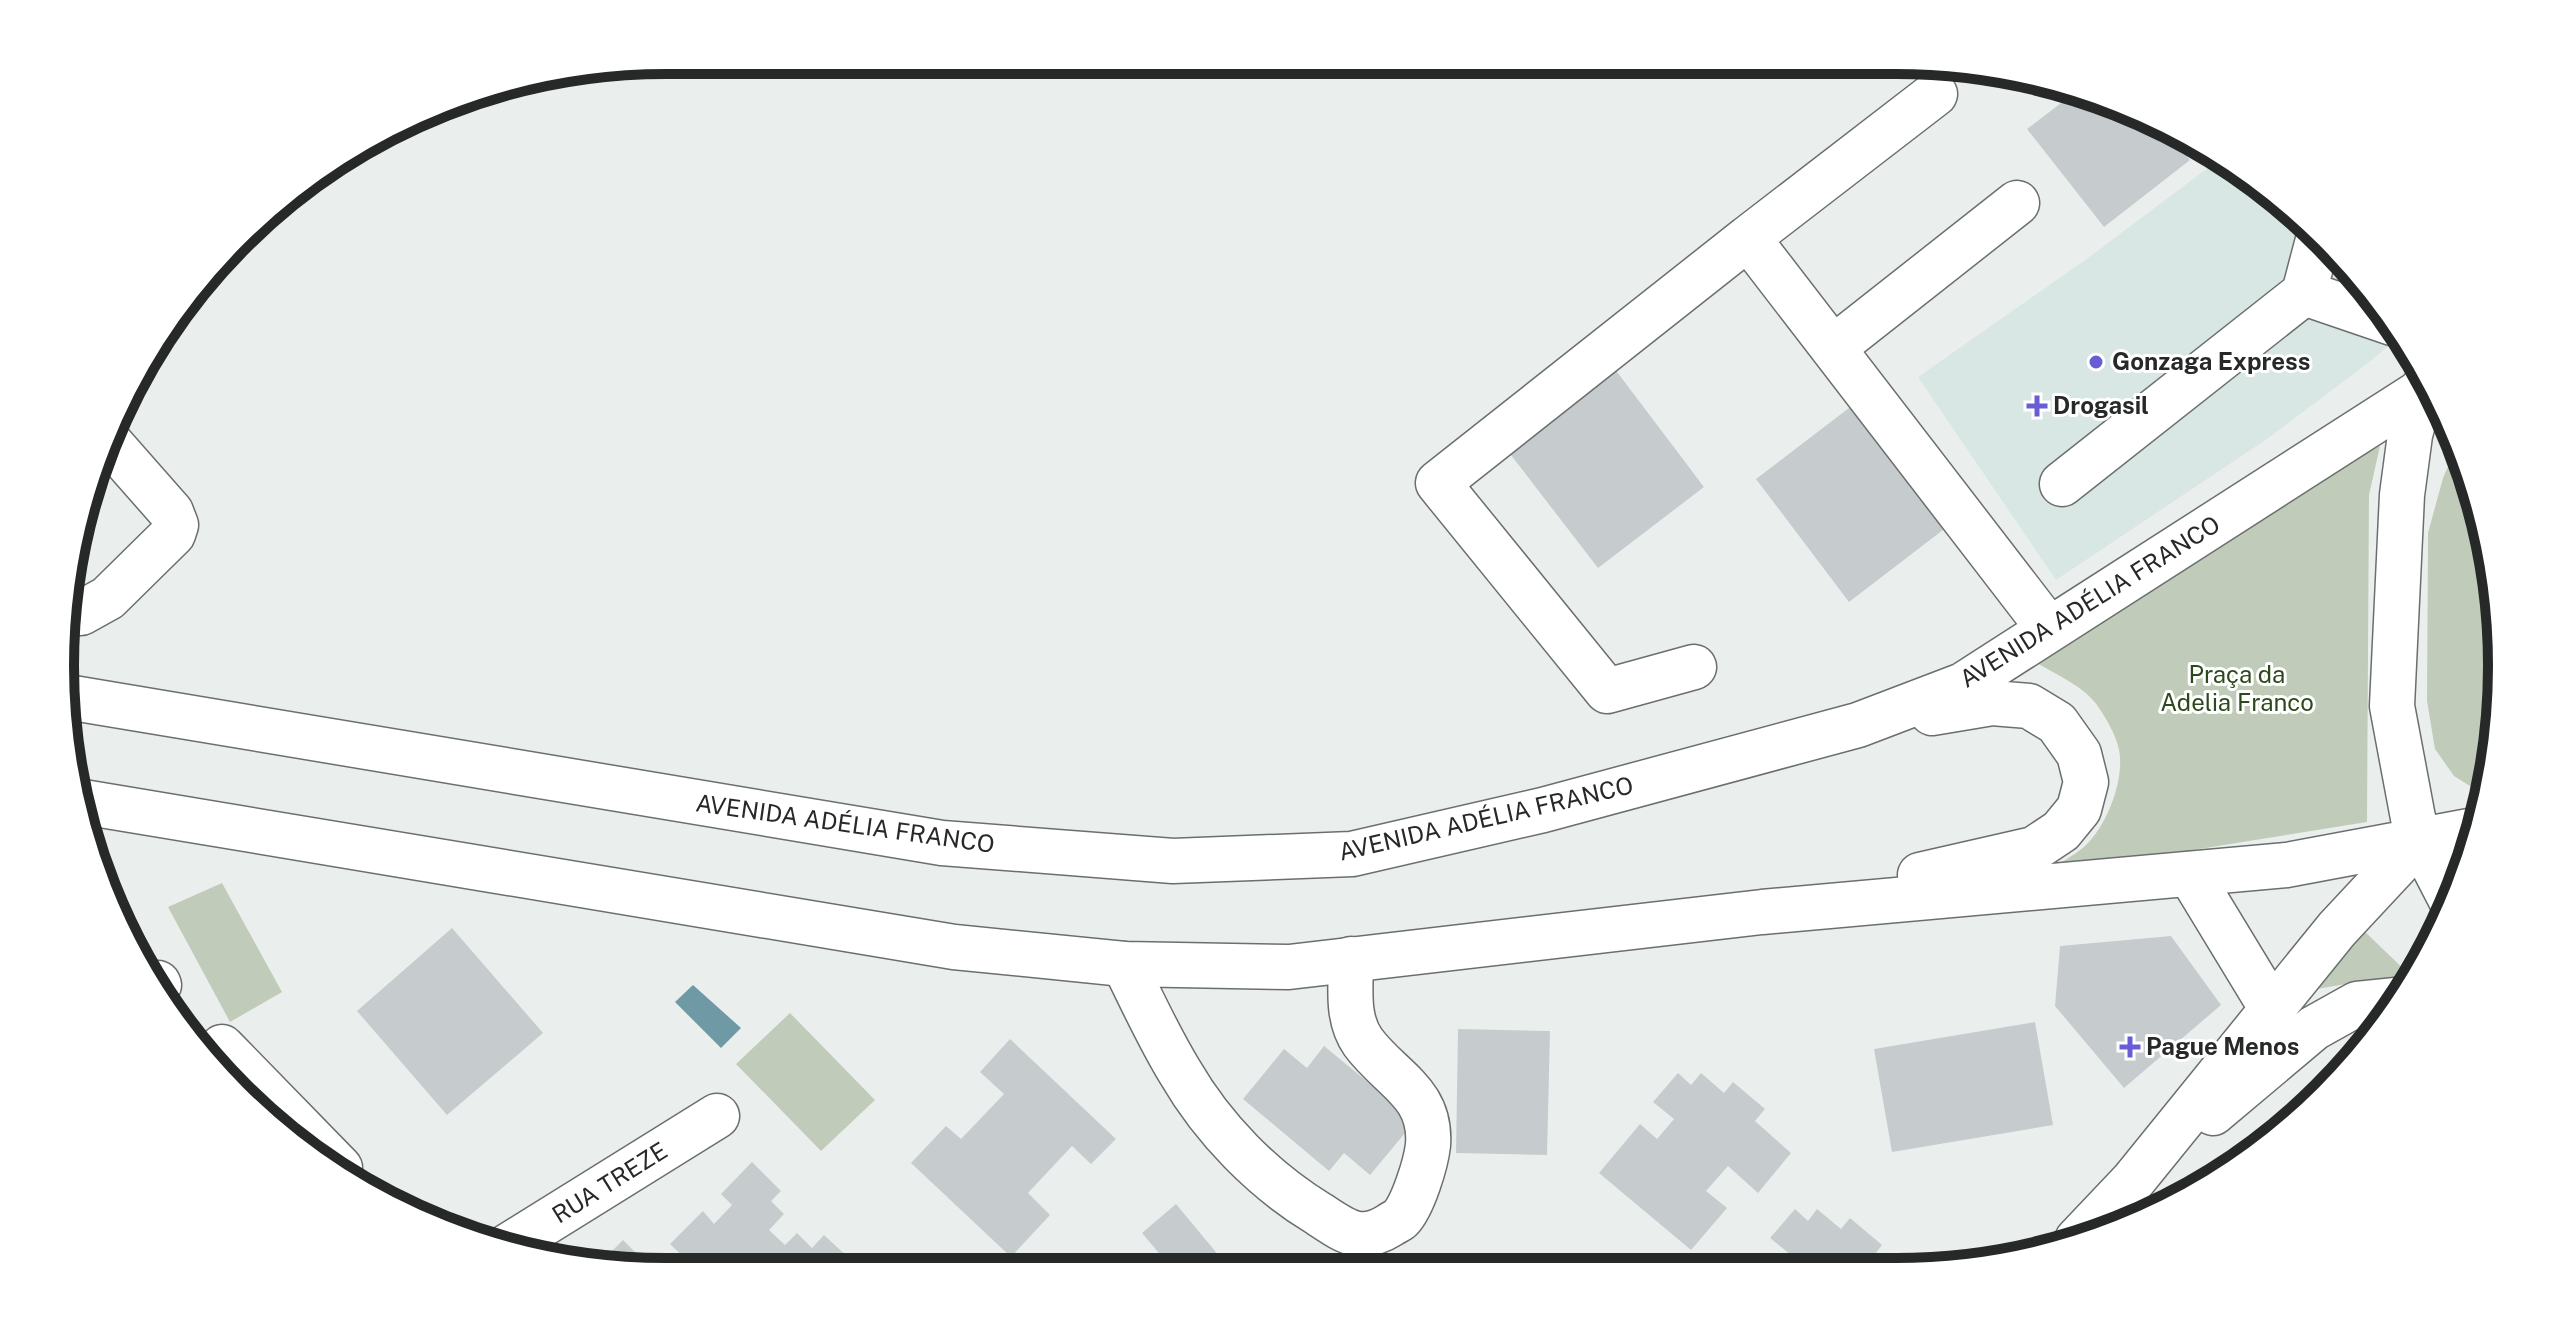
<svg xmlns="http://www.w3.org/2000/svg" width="2562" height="1332" viewBox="0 0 2562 1332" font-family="'Public Sans',sans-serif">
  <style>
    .built { fill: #d8e7e3 }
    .green { fill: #c0ccb9 }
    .water { fill: #7099a6 }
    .building { fill: #c6cccd }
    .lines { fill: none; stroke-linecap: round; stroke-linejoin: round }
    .minor-casing { stroke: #6a6f6e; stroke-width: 47 }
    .major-casing { stroke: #6a6f6e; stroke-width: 47 }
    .minor { stroke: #fff; stroke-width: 44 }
    .major { stroke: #fff; stroke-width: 44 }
    .poi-dot { fill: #695dd6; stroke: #fff; stroke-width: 3 }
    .labels { text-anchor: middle; stroke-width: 6; stroke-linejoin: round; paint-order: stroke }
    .poi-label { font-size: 24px; font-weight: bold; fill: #272928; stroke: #fff; text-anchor: start }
    .street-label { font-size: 24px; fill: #272928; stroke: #fff }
    .park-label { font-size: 24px; fill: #2d491b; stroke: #fff }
    .rim { fill: none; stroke: #272928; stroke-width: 10 }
  </style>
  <rect width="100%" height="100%" fill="#eaefee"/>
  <path class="built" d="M2221 158 2265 185 2351 266 2401 336 2364 366 2267 439 2056 580 1918 377 2088 258Z"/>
  <path class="green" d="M2458 444 2470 471 2497 586 2501 705 2486 796 2454 776 2435 749 2427 701 2428 533 2443 478Z
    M2380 446 2369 495 2367 822 2038 875C2053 866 2072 858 2085 846 2107 826 2125 779 2119 750 2116 735 2106 718 2097 705 2083 686 2057 675 2037 663L2298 490Z
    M222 883 282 992 230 1022 168 907Z
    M2362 929 2411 976 2408 981 2375 979 2311 990Z
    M790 1013 875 1100 821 1151 736 1064Z"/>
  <path class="water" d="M693 985 741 1028 721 1048 675 1002Z"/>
  <path class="building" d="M2078 90 2159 120 2190 160 2104 227 2027 129Z
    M1611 364 1704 487 1598 568 1504 446Z
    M1862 398 1956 520 1849 602 1756 479Z
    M452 928 543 1033 447 1115 357 1011Z
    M2171 936 2221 1005 2124 1088 2055 1006 2060 946Z
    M2035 1022 2053 1125 1892 1152 1874 1049Z
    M1458 1029 1550 1031 1547 1155 1456 1153Z
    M1010 1039 1116 1139 1091 1164 1072 1146 1028 1193 1050 1215 1011 1257 911 1163 946 1126 961 1139 1004 1094 980 1072Z
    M1324 1046 1415 1121 1370 1175 1344 1153 1329 1171 1243 1099 1284 1049 1307 1068Z
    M2346 1058 2353 1063 2352 1065 2303 1111 2302 1109Z
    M1678 1073 1691 1085 1701 1073 1724 1093 1733 1082 1765 1109 1755 1121 1791 1153 1758 1193 1728 1166 1706 1191 1727 1208 1691 1250 1599 1173 1640 1124 1657 1139 1674 1119 1653 1102Z
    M752 1162 781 1191 771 1201 784 1214 769 1230 785 1245 797 1233 812 1248 824 1235 850 1259 839 1270H722L710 1259 698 1271 670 1244 703 1211 714 1224 732 1205 721 1194Z
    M1176 1204 1230 1269H1149L1163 1258 1142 1233Z
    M1795 1209 1808 1221 1817 1209 1841 1229 1850 1218 1882 1245 1872 1258 1883 1267H1780L1791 1255 1770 1238Z
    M623 1240 652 1269 650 1271H627L597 1266Z"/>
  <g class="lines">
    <g class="minor-casing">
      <path id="minor" d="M1748 238 1935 94
        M2304 293 2392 323
        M1833 348 2017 203
        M2062 484 2304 293 2319 236
        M70 612 81 613 108 598 173 534 176 525 171 512 105 437
        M1694 667 1607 691 1438 483 1748 238 2049 629
        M2190 874 2272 1009
        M1124 964C1142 1000 1159 1038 1180 1072 1213 1129 1263 1180 1319 1214 1345 1231 1360 1244 1390 1225 1393 1223 1397 1221 1400 1219 1413 1206 1426 1163 1428 1145 1432 1092 1390 1079 1363 1042 1346 1018 1351 986 1351 959
        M158 983 159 985
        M211 1058 222 1047 340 1168
        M2213 1113 2314 1028 2357 1004 2396 1000
        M2077 1240 2132 1182 2337 929 2420 840
        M503 1249 717 1116"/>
    </g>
    <g class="major-casing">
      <path id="major" d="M2422 389 2410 435 2402 495 2392 706 2413 818 2420 840 2452 902
        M67 697 942 843 1173 861 1352 854 1543 810 1858 725 1963 685 2431 385
        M83 802 954 947 1124 964 1289 967 1762 912 2287 865 2479 829
        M1920 875 2034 849 2061 831 2079 809 2086 782 2079 754 2057 723 2029 706 1992 703 1932 713"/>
    </g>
    <use href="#minor" class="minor"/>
    <use href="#major" class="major"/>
  </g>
  <g class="poi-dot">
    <circle cx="2096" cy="362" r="8"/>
    <path d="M2033 394h8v8h8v8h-8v8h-8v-8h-8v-8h8z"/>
    <path d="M2126 1035h8v8h8v8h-8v8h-8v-8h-8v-8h8z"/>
  </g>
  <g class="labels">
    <g class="poi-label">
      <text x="2112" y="370">Gonzaga Express</text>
      <text x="2053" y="414">Drogasil</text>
      <text x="2146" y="1055">Pague Menos</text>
    </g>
    <g class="street-label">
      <text transform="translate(2090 602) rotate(-32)" y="8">AVENIDA ADÉLIA FRANCO</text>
      <text transform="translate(1486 819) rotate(-13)" y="8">AVENIDA ADÉLIA FRANCO</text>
      <text transform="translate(845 824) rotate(8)" y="8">AVENIDA ADÉLIA FRANCO</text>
      <text transform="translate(610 1183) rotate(-32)" y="8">RUA TREZE</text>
    </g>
    <g class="park-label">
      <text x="2237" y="683">Praça da<tspan x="2237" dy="28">Adelia Franco</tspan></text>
    </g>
  </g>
  <path d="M0 0H2562V1332H0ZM666 74H1896A592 592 0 0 1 2488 666V666A592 592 0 0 1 1896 1258H666A592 592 0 0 1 74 666V666A592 592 0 0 1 666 74Z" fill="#fff" fill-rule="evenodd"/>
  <path class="rim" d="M666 74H1896A592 592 0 0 1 2488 666V666A592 592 0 0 1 1896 1258H666A592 592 0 0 1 74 666V666A592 592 0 0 1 666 74Z"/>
</svg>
